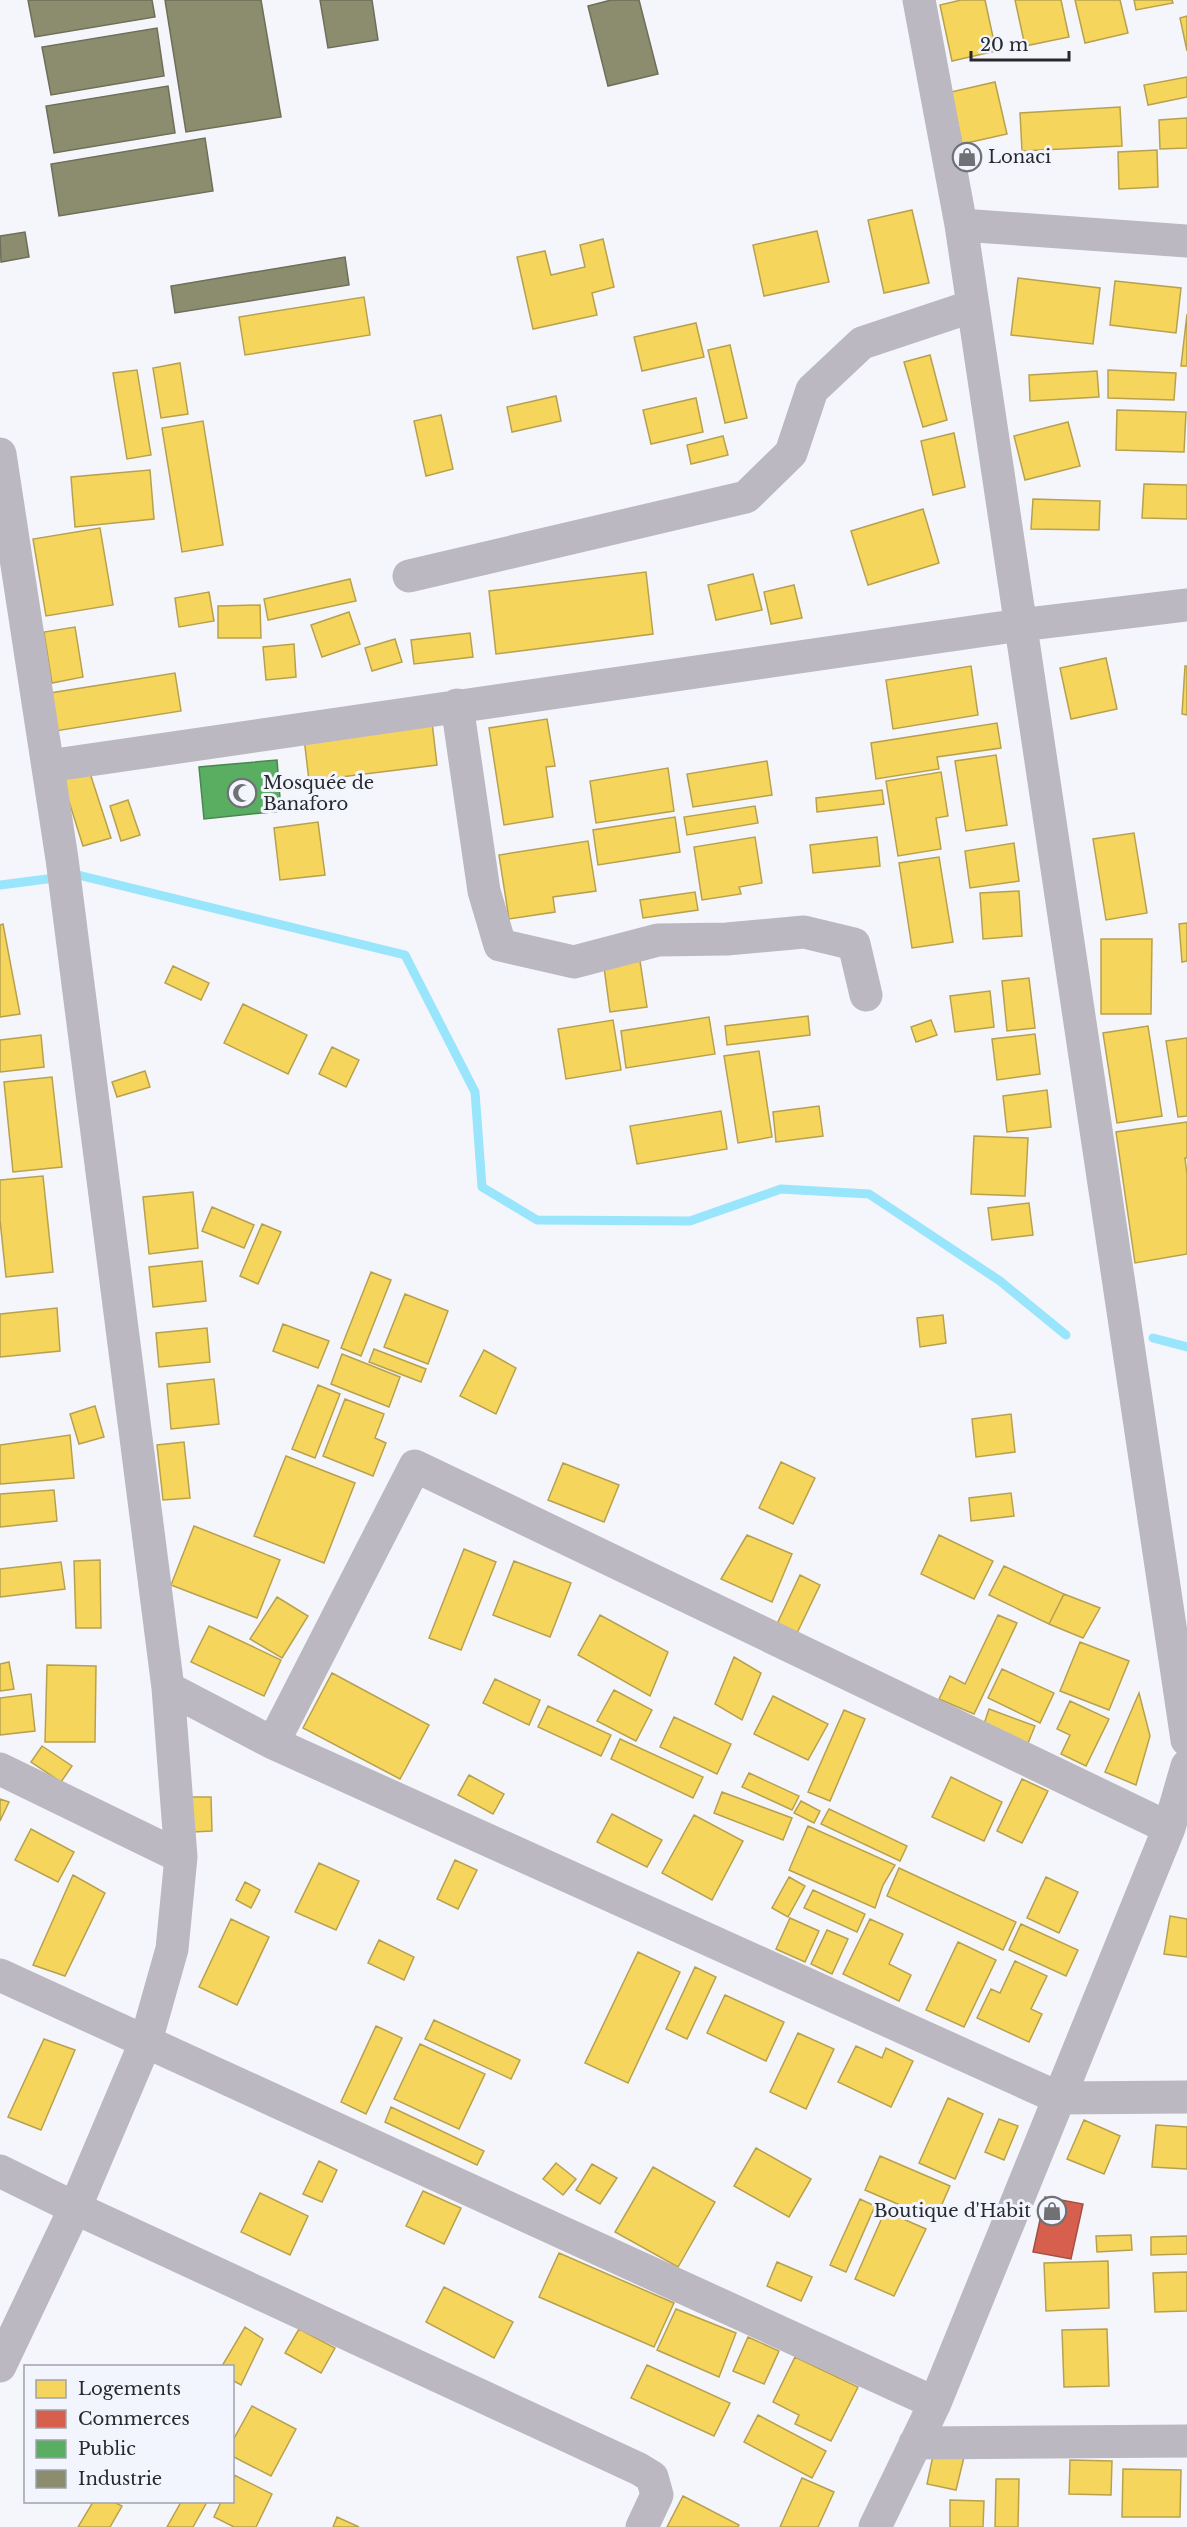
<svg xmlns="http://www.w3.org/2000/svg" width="1187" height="2527" viewBox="0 0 1187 2527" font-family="'Libre Baskerville',serif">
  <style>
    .homes { fill: #f6d55c; stroke: #b8a14e; stroke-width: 1.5 }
    .shops { fill: #d6604d; stroke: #a25043; stroke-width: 1.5 }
    .public { fill: #5aae61; stroke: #4b8651; stroke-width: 1.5 }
    .industry { fill: #8c8c6e; stroke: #6e6e5a; stroke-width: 1.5 }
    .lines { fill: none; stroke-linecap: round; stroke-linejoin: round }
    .stream { stroke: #99e5fc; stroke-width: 9 }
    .minor { stroke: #bcb8c1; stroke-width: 33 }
    .labels { text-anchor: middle; stroke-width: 6; stroke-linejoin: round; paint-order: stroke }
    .poi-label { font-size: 18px; fill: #28292d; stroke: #f2f5fe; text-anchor: start }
  </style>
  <rect width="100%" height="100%" fill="#f5f6fb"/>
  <path class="homes" d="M961 0H985L996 51 952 61 940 5Z
    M1015 0H1061L1069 37 1025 46Z
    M1075 0H1120L1128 33 1085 43Z
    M1134 0H1172L1173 3 1136 10Z
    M1187 16V51L1180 18Z
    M1187 77V97L1148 105 1144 85Z
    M995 82 1007 134 962 144 951 92Z
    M1120 107 1122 146 1022 151 1020 113Z
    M1187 118V148L1160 149 1159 120Z
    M1157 150 1158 187 1119 189 1118 152Z
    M912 210 929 283 884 293 868 220Z
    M817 231 829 282 764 296 753 245Z
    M603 239 614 287 592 293 597 315 533 329 517 257 545 251 551 275 585 267 580 245Z
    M1018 278 1100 288 1093 344 1011 335Z
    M1115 281 1181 288 1176 333 1110 325Z
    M364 297 370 335 245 355 239 317Z
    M1187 314V366H1181Z
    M696 323 704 357 642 371 634 337Z
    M730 345 747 418 725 423 708 350Z
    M930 355 947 420 923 427 904 362Z
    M180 363 188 414 161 418 153 368Z
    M137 370 151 455 127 459 113 373Z
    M1108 370 1176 373 1174 400 1108 398Z
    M1097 371 1099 397 1030 401 1029 375Z
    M556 396 561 421 512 432 507 407Z
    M696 398 703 432 651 444 643 410Z
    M1117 410 1186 412 1184 452 1116 450Z
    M441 415 453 469 426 476 414 421Z
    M203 421 223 545 182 552 162 428Z
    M1068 422 1080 466 1025 480 1014 436Z
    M954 433 965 487 933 495 921 441Z
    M723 436 728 455 691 464 687 445Z
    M150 470 154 519 75 527 71 477Z
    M1144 484 1187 485V519L1142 518Z
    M1033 499 1100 501 1099 530 1031 529Z
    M923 509 939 563 868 585 851 531Z
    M100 528 113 605 46 616 33 539Z
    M646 572 653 634 496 654 489 591Z
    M753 574 762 610 716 620 708 585Z
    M350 579 356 601 268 620 264 599Z
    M794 585 802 618 771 624 764 592Z
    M209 592 214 621 179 627 175 598Z
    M260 605 261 638H218V606Z
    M349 612 360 644 322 657 311 625Z
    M75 627 83 677 52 683 44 632Z
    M470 633 473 657 414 664 411 640Z
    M395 639 402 662 372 671 365 648Z
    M294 644 296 677 266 680 263 647Z
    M1106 658 1117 709 1071 719 1060 668Z
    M971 666 978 715 893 729 886 680Z
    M1185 666H1187V715L1182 714Z
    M175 673 181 711 49 732 44 694Z
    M547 719 555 766 546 767 553 817 504 825 489 728Z
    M432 722 437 765 309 781 304 738Z
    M997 723 1001 748 937 757 939 769 876 779 871 743Z
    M996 755 1007 825 966 831 955 761Z
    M767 761 772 795 693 807 687 774Z
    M668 768 674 811 596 823 590 781Z
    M89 770 111 838 83 846 62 779Z
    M941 772 948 816 936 818 941 849 898 856 886 781Z
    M882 790 884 804 817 812 816 798Z
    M128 800 140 835 121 841 110 806Z
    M755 806 758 823 687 835 684 817Z
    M675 817 680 852 598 865 593 830Z
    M318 822 325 875 280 880 274 828Z
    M1134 833 1147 913 1106 920 1093 839Z
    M755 837 762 883 739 887 741 894 702 900 694 847Z
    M877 837 880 866 813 873 810 845Z
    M588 841 596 891 553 897 555 912 509 919 499 855Z
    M1014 843 1019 881 970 888 965 851Z
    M939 857 953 942 912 948 899 863Z
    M1019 891 1022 936 983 939 980 893Z
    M695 892 698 910 643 918 640 900Z
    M1187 923V961L1182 962 1179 924Z
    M3 924 20 1014 0 1017V925Z
    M1101 939H1152L1151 1014H1101Z
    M640 961 647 1007 610 1012 604 967Z
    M173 966 209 983 201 1000 165 983Z
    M1029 978 1035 1028 1007 1031 1002 981Z
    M990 991 994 1027 955 1032 950 996Z
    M243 1004 307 1035 288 1074 224 1043Z
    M808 1016 810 1035 727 1045 725 1026Z
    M709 1017 715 1054 626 1068 621 1031Z
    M613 1020 621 1070 566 1079 558 1029Z
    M931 1020 937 1035 916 1042 911 1027Z
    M1148 1026 1162 1116 1117 1123 1103 1033Z
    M1035 1034 1040 1074 997 1080 992 1039Z
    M41 1035 44 1067 0 1072V1040Z
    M1187 1038V1116L1178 1117 1166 1041Z
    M332 1047 359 1060 346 1087 319 1074Z
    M759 1051 772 1137 738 1143 724 1056Z
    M145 1071 150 1087 117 1097 112 1082Z
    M52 1077 62 1167 13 1172 4 1082Z
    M1047 1090 1051 1127 1007 1132 1003 1096Z
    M819 1106 823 1136 776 1142 773 1112Z
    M721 1111 727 1149 637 1164 630 1126Z
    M1187 1122V1158H1185L1187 1174V1254L1135 1263 1116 1132Z
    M974 1136 1028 1138 1025 1196 971 1194Z
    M43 1176 53 1272 6 1277 0 1220V1180Z
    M193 1192 198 1248 149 1254 143 1197Z
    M1029 1203 1033 1235 992 1240 988 1208Z
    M212 1207 254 1225 244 1248 202 1231Z
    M262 1224 281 1232 258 1284 240 1276Z
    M202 1261 206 1301 153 1307 149 1267Z
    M371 1272 391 1280 361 1356 341 1348Z
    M405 1294 448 1311 428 1364 384 1347Z
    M57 1308 60 1351 0 1357V1314Z
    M943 1315 946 1343 920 1347 917 1318Z
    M283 1324 329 1341 318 1368 273 1351Z
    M207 1328 210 1362 159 1367 156 1333Z
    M374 1349 426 1369 421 1382 369 1362Z
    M484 1350 516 1368 496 1414 460 1396Z
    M342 1354 400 1377 389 1407 331 1384Z
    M214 1379 219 1424 171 1429 167 1384Z
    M318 1385 340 1394 315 1458 292 1449Z
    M345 1399 384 1414 375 1438 386 1443 373 1476 323 1456Z
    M95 1406 104 1437 79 1444 70 1414Z
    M1011 1414 1015 1452 976 1457 972 1419Z
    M70 1435 74 1478 0 1484V1445Z
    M184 1442 190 1498 163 1500 157 1445Z
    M286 1456 355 1483 324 1563 254 1536Z
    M781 1462 815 1478 793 1524 759 1508Z
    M563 1463 619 1485 604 1522 548 1500Z
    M54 1490 57 1521 0 1527V1494Z
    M1011 1493 1014 1516 971 1521 969 1498Z
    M194 1526 280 1560 257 1618 171 1585Z
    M747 1535 792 1554 772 1602 721 1579Z
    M939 1535 993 1561 974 1599 921 1574Z
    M464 1549 496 1562 461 1650 429 1638Z
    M100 1560 101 1628H76L74 1561Z
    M514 1561 571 1583 550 1637 493 1615Z
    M61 1562 65 1589 0 1597V1569Z
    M1004 1566 1064 1594 1049 1624 989 1595Z
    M800 1575 820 1585 797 1633 777 1624Z
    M1064 1594 1100 1608 1083 1638 1049 1624Z
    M277 1597 308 1616 282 1658 250 1639Z
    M600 1615 668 1652 650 1696 578 1655Z
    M998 1615 1017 1623 974 1714 939 1699 950 1676 965 1684Z
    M209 1626 281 1660 264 1696 191 1662Z
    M1080 1642 1129 1661 1109 1710 1060 1691Z
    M734 1657 761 1673 742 1720 715 1704Z
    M9 1662 14 1689 0 1691V1664Z
    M47 1665 96 1666 95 1742H45Z
    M1002 1669 1054 1693 1040 1723 988 1698Z
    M332 1673 429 1725 400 1779 303 1728Z
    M495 1679 540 1700 529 1725 483 1703Z
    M614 1690 652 1710 636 1741 597 1721Z
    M1139 1693 1150 1736 1136 1785 1105 1772Z
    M31 1694 35 1731 0 1735V1698Z
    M773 1696 828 1724 808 1760 754 1734Z
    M1070 1701 1109 1719 1086 1766 1061 1754 1070 1735 1057 1729Z
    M548 1706 611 1735 601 1756 538 1727Z
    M989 1709 1035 1726 1028 1743 983 1727Z
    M844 1710 865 1719 830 1801 808 1792Z
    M674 1717 731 1744 717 1774 660 1747Z
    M620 1739 703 1777 693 1798 611 1759Z
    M42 1746 72 1766 61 1782 31 1762Z
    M749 1773 799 1796 792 1810 742 1787Z
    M469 1775 504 1794 493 1814 458 1795Z
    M951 1777 1002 1802 984 1841 932 1817Z
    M1022 1779 1048 1791 1022 1843 997 1831Z
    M722 1792 792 1818 783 1840 714 1813Z
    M192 1797H211L212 1831 193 1832Z
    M0 1799 9 1802 0 1821Z
    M801 1801 820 1811 814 1823 794 1813Z
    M829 1809 907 1846 900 1861 821 1824Z
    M612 1814 662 1840 647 1867 597 1842Z
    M694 1815 743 1841 712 1900 662 1873Z
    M808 1826 895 1865 883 1885 875 1908 789 1870Z
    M31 1829 74 1852 58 1882 15 1860Z
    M455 1860 477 1870 458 1909 437 1899Z
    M319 1863 359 1881 336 1930 295 1912Z
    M899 1868 1016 1922 1003 1950 887 1896Z
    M73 1875 105 1893 65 1976 33 1965Z
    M789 1877 805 1886 788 1917 772 1908Z
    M1046 1877 1078 1892 1059 1933 1027 1918Z
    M245 1882 260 1890 251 1908 236 1900Z
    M813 1890 865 1914 857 1932 804 1908Z
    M1170 1916 1187 1919V1957L1164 1954Z
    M790 1918 819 1931 805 1962 776 1949Z
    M231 1919 269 1937 237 2005 199 1987Z
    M870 1919 903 1934 889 1964 911 1975 899 2001 843 1974Z
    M1021 1924 1078 1950 1066 1976 1009 1950Z
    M827 1930 848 1939 832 1974 811 1964Z
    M379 1940 414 1957 404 1980 368 1963Z
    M958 1942 996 1960 964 2027 926 2010Z
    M638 1952 680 1972 628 2083 585 2063Z
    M1015 1961 1047 1976 1031 2009 1042 2014 1029 2042 977 2018 991 1989 1000 1993Z
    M695 1967 716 1977 687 2039 666 2029Z
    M725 1995 784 2022 766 2061 707 2033Z
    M434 2020 520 2060 511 2079 425 2039Z
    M376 2026 402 2038 366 2114 341 2102Z
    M798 2033 834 2049 806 2109 770 2092Z
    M44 2039 75 2050 41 2130 8 2117Z
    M420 2044 485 2074 459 2129 394 2099Z
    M856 2046 882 2058 886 2048 913 2061 891 2107 838 2082Z
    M948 2098 983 2114 955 2179 919 2163Z
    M391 2107 484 2151 477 2165 385 2122Z
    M999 2119 1018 2126 1004 2160 985 2152Z
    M1084 2120 1120 2136 1104 2174 1067 2159Z
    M1156 2125 1187 2127V2169L1152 2167Z
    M756 2148 811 2179 789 2217 734 2186Z
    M880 2156 950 2186 935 2220 865 2190Z
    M319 2161 337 2170 322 2202 303 2194Z
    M556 2163 576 2179 563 2195 543 2179Z
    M592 2164 617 2178 600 2204 576 2190Z
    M653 2167 715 2202 678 2267 615 2232Z
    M423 2191 461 2208 444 2244 406 2226Z
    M260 2193 308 2216 290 2255 241 2232Z
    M860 2199 875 2206 846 2272 830 2265Z
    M885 2211 926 2229 894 2296 855 2279Z
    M1131 2235 1132 2250 1097 2252 1096 2236Z
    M1187 2236V2254L1151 2255V2237Z
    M559 2253 674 2303 654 2347 539 2297Z
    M1108 2261 1109 2308 1046 2311 1044 2263Z
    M777 2262 812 2277 801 2301 767 2286Z
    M1187 2272V2311L1155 2312 1153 2273Z
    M444 2287 513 2322 494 2358 426 2322Z
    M676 2309 736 2333 719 2377 657 2350Z
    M245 2327 263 2339 241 2385 232 2380V2366H222Z
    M299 2329 335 2348 321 2373 285 2353Z
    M1107 2329 1109 2386 1064 2387 1062 2330Z
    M748 2337 779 2351 764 2384 733 2371Z
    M795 2357 858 2387 831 2441 795 2424 799 2415 773 2402Z
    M647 2365 730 2403 714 2436 631 2398Z
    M252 2406 296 2429 271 2476 232 2456V2442Z
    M758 2415 826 2451 812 2478 744 2442Z
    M935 2446 965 2453 956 2490 927 2484Z
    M1070 2460 1112 2461 1111 2495 1069 2494Z
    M1123 2469 1181 2470 1180 2517H1122Z
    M234 2475 272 2494 256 2527H234L214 2517 221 2502H232Z
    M802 2478 834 2492 818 2527H780Z
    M996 2479H1019L1018 2527H995Z
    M683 2496 739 2525 738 2527H667Z
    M950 2500 984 2501 983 2527H950Z
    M93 2502H114L122 2506 110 2527H78Z
    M181 2502H207L193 2527H167Z
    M337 2517 359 2527H333Z"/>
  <path class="shops" d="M1045 2197 1083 2204 1071 2259 1033 2252Z"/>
  <path class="public" d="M277 760 281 811 204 819 199 767Z"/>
  <path class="industry" d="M28 0H152L155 17 35 37Z
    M165 0H261L281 117 186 132Z
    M320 0H372L378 40 328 48Z
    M611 0H639L658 74 608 86 588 6Z
    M157 28 164 76 51 95 42 47Z
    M168 86 175 133 54 153 46 106Z
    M205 138 213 191 59 216 51 164Z
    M25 232 29 257 1 262 0 236Z
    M345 257 349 285 175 313 171 286Z"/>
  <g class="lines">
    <path class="stream" d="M0 885 78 875 405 955 475 1092 482 1187 537 1220 690 1221 781 1189 869 1194 1000 1281 1066 1335
      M1153 1338 1187 1347"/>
    <path class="minor" d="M919 0 961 225 1187 1740
      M961 225 1187 241
      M0 454 62 859 168 1688 181 1857 172 1949 146 2041 75 2208 0 2366
      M409 576 746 497 791 453 812 390 862 343 973 306
      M457 705 484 891 500 945 574 962 658 940 727 939 804 932 854 944 866 995
      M48 766 1020 625 1187 605
      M168 1688 273 1743 1059 2098 1187 2097
      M273 1743 415 1466 1169 1828
      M0 1769 181 1857
      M0 1975 935 2403
      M0 2171 75 2208 639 2469 652 2477 657 2495 642 2527
      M915 2443 1187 2441
      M875 2527 935 2403 1169 1828 1187 1766"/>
  </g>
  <defs>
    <g id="shop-ring" transform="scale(1.5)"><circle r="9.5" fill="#f2f5fe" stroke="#707175" stroke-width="1.5"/><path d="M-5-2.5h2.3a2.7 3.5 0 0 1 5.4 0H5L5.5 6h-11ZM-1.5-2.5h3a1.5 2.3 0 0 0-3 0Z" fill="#707175"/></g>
    <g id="mosque-ring" transform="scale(1.5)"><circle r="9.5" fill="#f2f5fe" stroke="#707175" stroke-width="1.5"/><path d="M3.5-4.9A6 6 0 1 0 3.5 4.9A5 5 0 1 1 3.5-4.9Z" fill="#707175"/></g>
  </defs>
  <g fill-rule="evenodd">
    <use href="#shop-ring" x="967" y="157"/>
    <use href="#mosque-ring" x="242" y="793"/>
    <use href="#shop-ring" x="1052" y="2211"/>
  </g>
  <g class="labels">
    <g class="poi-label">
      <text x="988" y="163">Lonaci</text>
      <text x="263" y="789">Mosquée de<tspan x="263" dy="21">Banaforo</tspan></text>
      <text x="1031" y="2217" text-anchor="end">Boutique d'Habit</text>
    </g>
  </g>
  <rect x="24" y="2365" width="210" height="138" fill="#f2f5fe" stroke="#a1a3aa" stroke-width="1.5"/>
  <rect x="36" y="2380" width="30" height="18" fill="#f6d55c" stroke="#a1a3aa" stroke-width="1.5"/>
  <text x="78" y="2395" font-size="18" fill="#28292d">Logements</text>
  <rect x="36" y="2410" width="30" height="18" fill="#d6604d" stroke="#a1a3aa" stroke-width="1.5"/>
  <text x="78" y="2425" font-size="18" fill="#28292d">Commerces</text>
  <rect x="36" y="2440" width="30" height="18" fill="#5aae61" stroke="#a1a3aa" stroke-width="1.5"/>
  <text x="78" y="2455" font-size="18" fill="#28292d">Public</text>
  <rect x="36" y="2470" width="30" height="18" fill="#8c8c6e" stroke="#a1a3aa" stroke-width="1.5"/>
  <text x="78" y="2485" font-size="18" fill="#28292d">Industrie</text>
  <path d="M971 51v9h98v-9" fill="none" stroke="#28292d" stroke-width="3"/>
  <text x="980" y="51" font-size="18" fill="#28292d" stroke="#f2f5fe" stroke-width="4.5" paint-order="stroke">20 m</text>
</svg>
